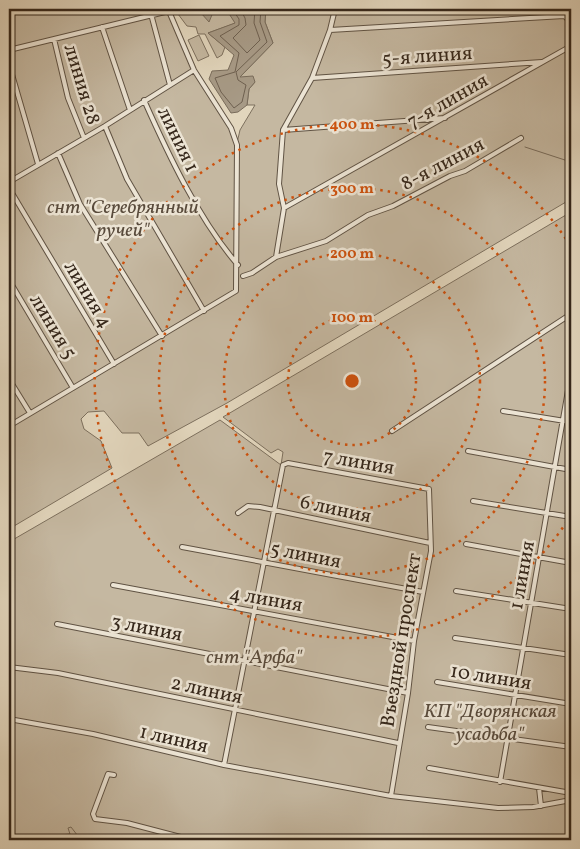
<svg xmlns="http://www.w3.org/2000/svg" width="580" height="849" viewBox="0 0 580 849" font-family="Vollkorn,serif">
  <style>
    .green { fill: #c5b8a1; stroke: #7d705e }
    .water { fill: #a79a86; stroke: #796c5b }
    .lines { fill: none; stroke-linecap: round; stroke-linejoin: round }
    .shore { stroke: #6e6050; stroke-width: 1 }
    .stream { stroke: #796c5b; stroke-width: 1 }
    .street-casing { stroke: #605344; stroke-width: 6 }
    .street { stroke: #ece4d4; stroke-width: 4 }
    .ring { fill: none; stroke: #cd520e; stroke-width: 2.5; stroke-dasharray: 2.5 5 }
    .labels { text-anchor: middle; stroke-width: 5; stroke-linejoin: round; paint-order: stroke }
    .street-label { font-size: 20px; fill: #35271b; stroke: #ece4d4 }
    .park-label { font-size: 20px; font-style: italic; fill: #594b3c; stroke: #ece4d4 }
    .centre { fill: #cd520e; stroke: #ece4d4; stroke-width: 2.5 }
    .ring-label { font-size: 15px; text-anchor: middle; font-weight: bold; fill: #cd520e; stroke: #ece4d4; stroke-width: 5; stroke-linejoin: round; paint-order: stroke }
  </style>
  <rect width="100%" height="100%" fill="#e2d6bd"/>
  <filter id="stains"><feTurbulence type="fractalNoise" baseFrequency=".004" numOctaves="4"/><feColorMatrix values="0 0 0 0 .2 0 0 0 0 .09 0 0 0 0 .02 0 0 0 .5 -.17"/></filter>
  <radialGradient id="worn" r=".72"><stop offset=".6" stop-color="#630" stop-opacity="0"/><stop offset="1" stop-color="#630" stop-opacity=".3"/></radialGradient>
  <path class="green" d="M9 9H168L194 70 231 128 237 143 240 130 255 105H247L249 89 255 82 240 77 273 43 265 22 266 9H571V199L227 403 148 446 139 433H122L104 411 88 412 81 419 84 429 101 441 112 468 9 529Z
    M170 9H189L201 13 226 9 236 23 208 33 225 47 222 55 217 58 205 34H198L196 27 187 26 178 14Z
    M199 35 209 56 198 61 188 40Z
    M571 212V840H9V542L220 420 281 465 283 452 278 449 271 453 223 417Z"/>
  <path class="water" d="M189 9H224L214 10 209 22 201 13Z
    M226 9H266L265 22 273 43 240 77 253 76 255 82 249 89 247 105 238 112 231 113 209 79 212 71 228 70 234 55 208 33 235 23Z"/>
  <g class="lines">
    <path class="shore" d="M232 9 239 19V25L220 36 239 53 235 72 215 78 221 92 234 108 242 102 246 85 238 80 236 72 267 42 260 22 261 9
      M240 9 245 18 246 25 233 38 247 53 260 40 254 23 255 9"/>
    <path class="stream" d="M525 147 571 162
      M46 840H47
      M53 840V836L59 838 60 835 70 834 68 828 71 827 81 840H85
      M105 840 112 837 117 840
      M121 840 134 838V840
      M142 840H144"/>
    <g class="street-casing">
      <path id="street" d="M558 9 571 23
        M151 14 170 85
        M102 27 130 110
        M330 30 564 16
        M54 39 68 98 84 138
        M9 50 169 11
        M9 64 38 164
        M312 78 542 62
        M144 100C168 154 199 220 238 265
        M105 126 127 179 204 311
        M283 130 445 118
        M58 153 80 204 162 336
        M9 182 105 126 194 70
        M9 188 114 364
        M284 208 571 46
        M276 257 284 208 279 184 283 130 312 78 330 30 335 9
        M243 276 252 273 276 257 326 241 368 215 393 206 450 176 465 171 521 138
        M9 280 73 388
        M9 379 30 413
        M503 411 571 422
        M9 426 236 291 237 145 231 128 194 70 168 9
        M392 431 571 314
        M468 451 571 470
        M473 501 571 517
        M238 513 248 506 260 507 430 543
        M466 544 571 563
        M182 547 423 592
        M113 585 414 641
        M456 591 571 609
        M57 624 408 693
        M455 638 571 655
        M9 667 58 673 398 743
        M437 682 571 704
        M9 719 93 734 224 765 391 796 498 808 533 807 571 800
        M428 727 571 747
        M224 765 283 465 288 463 429 489 431 551 414 641 408 693 391 796
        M429 768 571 793
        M114 775 108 774 93 814 95 819 127 823 192 840
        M500 782 571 373
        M539 788 541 806
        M503 840V838"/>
    </g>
    <use href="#street" class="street"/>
  </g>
  <g class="ring">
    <circle cx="352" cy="381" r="64"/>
    <circle cx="352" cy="381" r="128"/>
    <circle cx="352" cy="381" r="193"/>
    <path d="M571 515A257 257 0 1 1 571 247"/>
  </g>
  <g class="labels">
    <g class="street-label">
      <text transform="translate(427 55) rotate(-4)" y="7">5-я линия</text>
      <text transform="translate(83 84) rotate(73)" y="7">линия 28</text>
      <text transform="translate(447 100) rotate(-30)" y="7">7-я линия</text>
      <text transform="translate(179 139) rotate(64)" y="7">линия 1</text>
      <text transform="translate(442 163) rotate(-28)" y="7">8-я линия</text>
      <text transform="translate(89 294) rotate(59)" y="7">линия 4</text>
      <text transform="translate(54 326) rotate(59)" y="7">линия 5</text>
      <text transform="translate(359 461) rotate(10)" y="7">7 линия</text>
      <text transform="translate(336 508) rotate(12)" y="7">6 линия</text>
      <text transform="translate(306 554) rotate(11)" y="7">5 линия</text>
      <text transform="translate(521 575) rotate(-80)" y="7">1 линия</text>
      <text transform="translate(266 598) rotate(10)" y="7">4 линия</text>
      <text transform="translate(147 627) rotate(11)" y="7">3 линия</text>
      <text transform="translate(400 640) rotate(-81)" y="7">Въездной проспект</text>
      <text transform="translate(491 676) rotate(9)" y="7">10 линия</text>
      <text transform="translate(207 689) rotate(12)" y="7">2 линия</text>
      <text transform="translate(174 738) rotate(13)" y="7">1 линия</text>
    </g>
    <g class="park-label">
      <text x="123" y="213">снт "Серебрянный<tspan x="123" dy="23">ручей"</tspan></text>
      <text x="254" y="663">снт "Арфа"</text>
      <text x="490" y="717">КП "Дворянская<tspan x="490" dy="23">усадьба"</tspan></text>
    </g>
  </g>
  <circle cx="352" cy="381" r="8" class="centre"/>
  <g class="ring-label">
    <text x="352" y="129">400 m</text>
    <text x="352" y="193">300 m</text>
    <text x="352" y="258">200 m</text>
    <text x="352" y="322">100 m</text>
  </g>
  <rect width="580" height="849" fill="none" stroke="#e2d6bd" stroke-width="30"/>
  <rect x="10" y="10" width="560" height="829" fill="none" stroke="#35271b" stroke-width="2.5"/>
  <rect x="15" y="15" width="550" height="819" fill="none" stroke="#35271b"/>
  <rect width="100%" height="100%" filter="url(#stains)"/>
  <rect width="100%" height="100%" fill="url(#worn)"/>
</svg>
